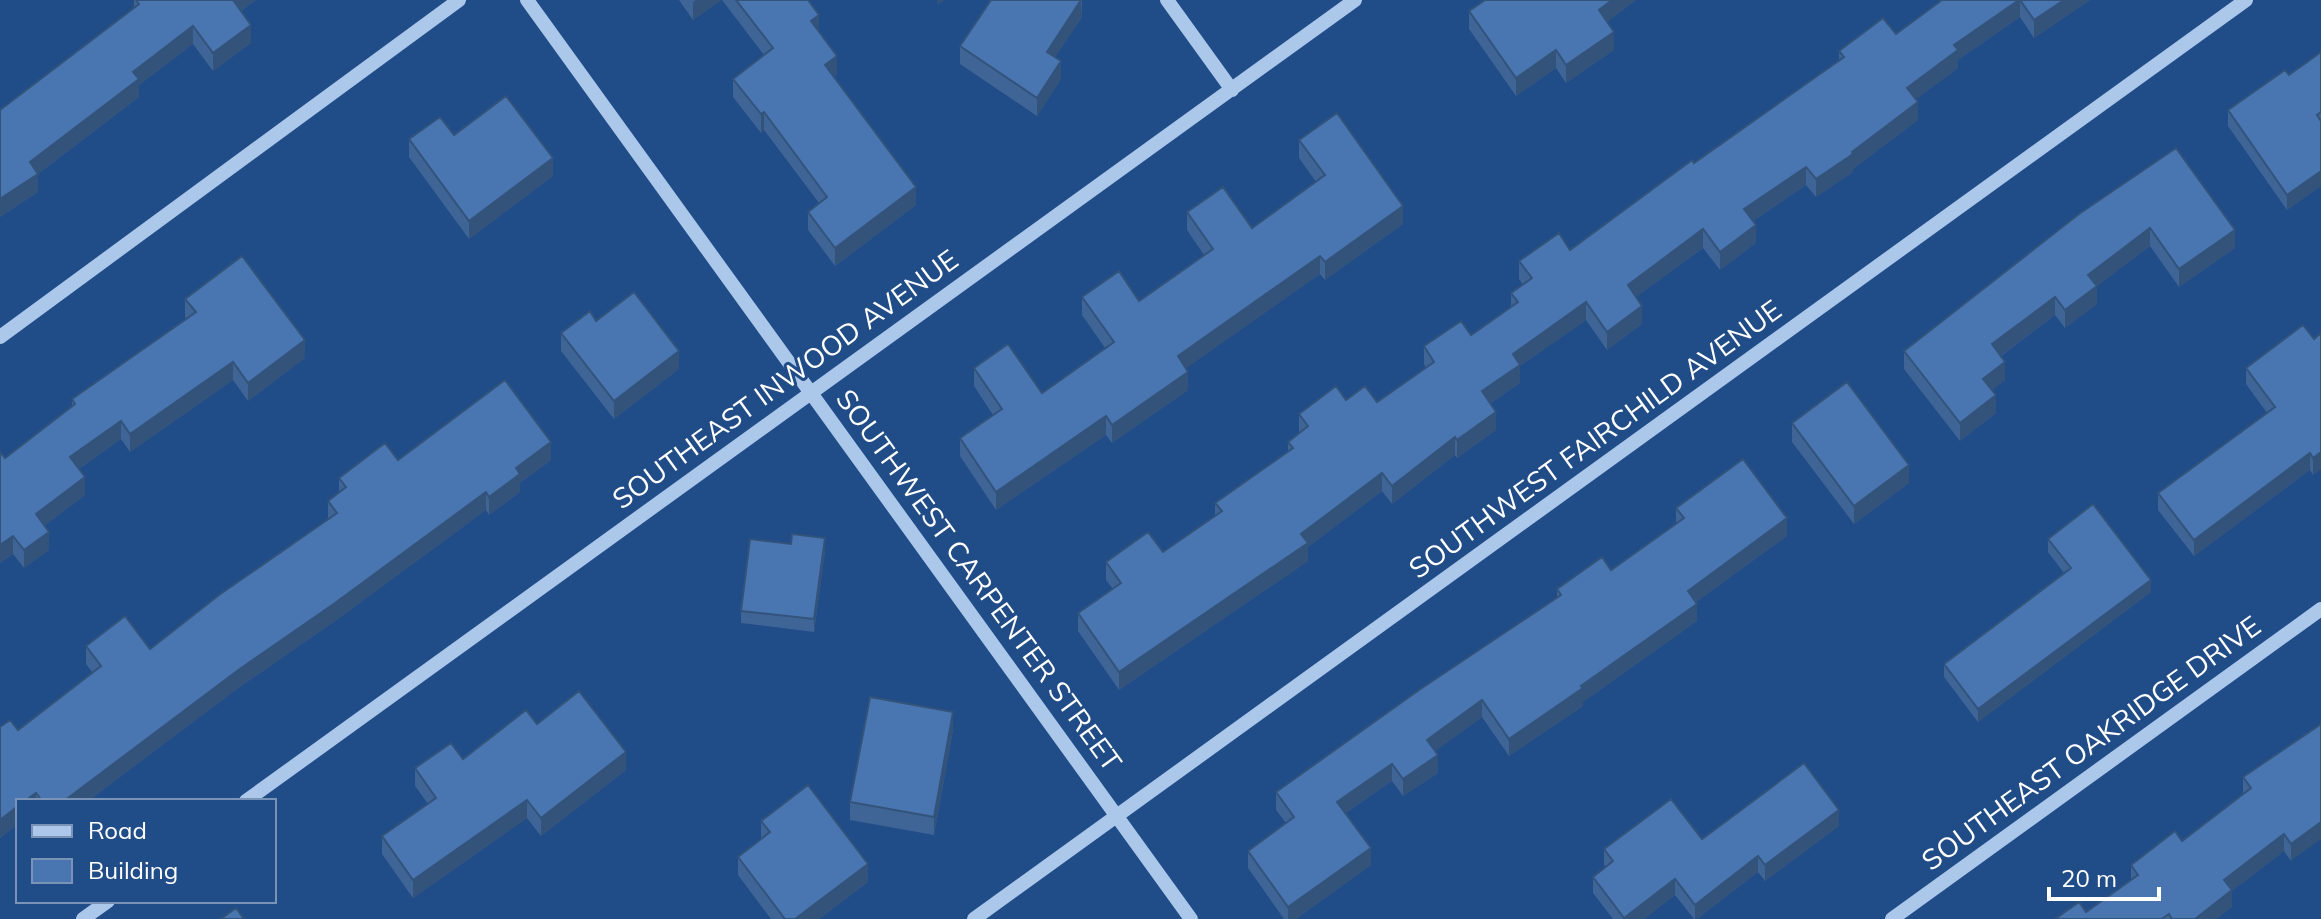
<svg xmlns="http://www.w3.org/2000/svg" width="2321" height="919" viewBox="0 0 2321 919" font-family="Mulish,sans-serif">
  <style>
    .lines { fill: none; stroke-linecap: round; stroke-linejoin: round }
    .minor { stroke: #abc7ea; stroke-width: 14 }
    .wall { fill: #3f6597 }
    .shaded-wall { fill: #33537b }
    .building { fill: #4976b0; stroke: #33537b; stroke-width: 2 }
    .labels { text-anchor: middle; stroke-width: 6; stroke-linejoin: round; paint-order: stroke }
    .street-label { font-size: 28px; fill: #fff; stroke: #204c87 }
  </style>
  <rect width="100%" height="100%" fill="#204c87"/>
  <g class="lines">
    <path class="minor" d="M527 0 1191 919
      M1167 0 1232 90
      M0 337 459 0
      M246 801 1355 0
      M83 919 108 901
      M974 919 2246 0
      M1892 919 2321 609"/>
  </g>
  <path class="wall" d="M134 0H256L241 11 251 43 213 71 193 44 139 85V97L38 174V192L0 217V110L134 8Z
    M679 0H721L693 20Z
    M722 0H808L819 32 837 74 834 77 916 205 835 266 808 230V212L819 203 764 130 761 133 733 97V79L764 55Z
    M1082 0V17L1055 57 1061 79 1037 116 960 64V46Z
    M1513 0H1636L1607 22 1614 50 1566 83 1556 68 1516 96 1469 29V11Z
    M1942 0H2090L2034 38 2020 17 1958 60V68L1916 99 1918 120 1853 169V172L1816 197 1806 185 1753 221 1756 243 1720 270 1703 248 1636 297 1642 324 1607 350 1586 320 1520 366V383L1491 403 1496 430 1457 458 1455 455 1392 504 1382 491 1308 547V561L1119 690 1078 631V613L1113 589 1106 580V562L1163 552 1215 516V503L1288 452V442L1299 433V414L1346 400 1377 402 1426 368 1424 364V346L1471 335 1511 307V293L1523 285 1519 279V261L1570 250 1839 60V51L1896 34Z
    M2321 52V186L2287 210 2228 126V110L2289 75Z
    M454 135 553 176 469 239 409 157V139Z
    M1299 140 1403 224 1325 280 1320 274 1186 368 1188 390 1112 443 1106 435 996 510 960 456V438L993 415 974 386V368L1042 393 1105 348 1082 315V297L1139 301 1204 255 1187 230V212L1252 228 1316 182 1299 158Z
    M2176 148 2235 248 2179 287 2150 246 2097 286V304L2065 328 2055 315 2001 356 2005 380 1992 390 1996 413 1960 441 1904 369V351Z
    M185 299 305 358 248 401 233 380 130 452 121 439 79 469 85 495 44 526 49 550 24 568 13 554 0 563V452L5 458 72 407V399L187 319 185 317Z
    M596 321 679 369 614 419 561 351V333Z
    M2321 333V469L2313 475 2310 470 2194 556 2158 510V493L2267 413 2246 384V368L2314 339Z
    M1792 423 1909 483 1854 524 1792 442Z
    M398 460H551L520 483V492L489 515 486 510 335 621 237 689 88 801H18V824L0 838V727L18 730 93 673 86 664V646L150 649 328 520V501L339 492V478Z
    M1676 508 1787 536 1696 602 1697 621 1583 702V706L1509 756 1482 717 1435 751 1438 773 1403 796 1392 781 1346 813 1371 865 1296 919H1284L1248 868V851L1286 823 1276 810V792L1557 598V589L1611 570 1676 524Z
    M2048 539 2151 592 1978 722 1944 677V664L2064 573 2048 552Z
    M825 551 814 632 741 623V611Z
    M537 724 626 770 541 836 527 818 413 898 382 854V836L428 804 415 786V768L463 759Z
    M2321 724 2291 861 2284 851 2232 891V907L2216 919H2055L2086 912 2131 880V865L2182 841 2243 793V777Z
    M953 730 934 835 850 820V802Z
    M761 821 868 882 819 919H771L738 875V857L761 839Z
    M1839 826 1765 881 1758 872 1697 919H1694L1675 895 1644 919H1613L1593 893V877L1606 867 1604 865V849Z"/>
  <path class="shaded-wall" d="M232 0H256L232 17Z
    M696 0H721L693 20V2Z
    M937 0H945L937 5Z
    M1081 0 1082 17 1047 70V52Z
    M1612 0H1636L1599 28V10Z
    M2020 0V17L1958 60V68L1907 106V88L1954 45Z
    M2064 0H2090L2034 38V20Z
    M819 15V33L811 21Z
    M251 25V43L213 71V53Z
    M193 26V44L139 85V97L34 177 38 174V192L0 217V199L30 162 133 72Z
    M1614 32V50L1566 83V65Z
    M1556 50V68L1516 96V78Z
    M837 56V74L825 83V65Z
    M1061 61V79L1037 116V98Z
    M1918 102V120L1853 169V172L1816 197V179Z
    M764 112V130L761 133V114Z
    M553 158V176L469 239V221Z
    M1806 167V185L1744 227V209Z
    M2321 171V186L2287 210V195Z
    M916 187V205L835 266V248Z
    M1403 206V224L1325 280V262Z
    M1756 225V243L1720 270V252Z
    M2150 228V246L2088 293V275Z
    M1703 229V248L1628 303V285Z
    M2235 230V248L2179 287V269Z
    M1320 256V274L1178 374V356Z
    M2097 286V304L2065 328V310Z
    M2055 297V315L1992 362V344Z
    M1586 302V320L1520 366V383L1482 409V391L1513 354Z
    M1642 306V324L1607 350V332Z
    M305 340V358L248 401V383Z
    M679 351V369L614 419V401Z
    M233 362V380L130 452V434Z
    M2005 362V380L1983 397V379Z
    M1188 372V390L1112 443V425Z
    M1996 395V413L1960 441V423Z
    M1496 412V430L1457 458V440Z
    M1106 416V435L996 510V492Z
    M121 421V439L70 475V457Z
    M1455 437V455L1392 504V486Z
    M551 442V460L520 483V492L489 515V497L516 468Z
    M2321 452V469L2313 475V458Z
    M2310 453V470L2194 556V540Z
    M1909 465V483L1854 524V506Z
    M1382 473V491L1308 547V561L1119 690V672Z
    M85 477V495L36 532V514Z
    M486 492V510L335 621 237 689 88 801H64L237 671Z
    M1787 518V536L1688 608V591Z
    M49 532V550L24 568V550Z
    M13 536V554L0 563V545Z
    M825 538V551L814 632V619Z
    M2151 580V592L1978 722V709Z
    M1697 604V621L1583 702V706L1509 756V739Z
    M1482 700V717L1427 757V740Z
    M953 712V730L934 835V817Z
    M626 752V770L541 836V818Z
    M1438 755V773L1403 796V779Z
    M1392 764V781L1337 819V802Z
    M36 793V801H25Z
    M527 800V818L413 898V880Z
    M18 806V824L0 838V820Z
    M1839 810V826L1765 881V865Z
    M2321 822V839L2291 861V844Z
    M2284 834V851L2232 891V907L2216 919H2195L2224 880Z
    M1371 848V865L1296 919H1288V907Z
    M1758 856V872L1697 919H1695V905Z
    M868 864V882L819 919H795Z
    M1675 879V895L1644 919H1624Z"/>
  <path class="building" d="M136 0H233L251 25 213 53 193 26 133 72 139 79 30 162 38 174 0 199V110L139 4Z
    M736 0H808L819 15 811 21 837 56 825 65 916 187 835 248 808 212 827 197 764 112 761 114 733 79 773 48Z
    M991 0H1081L1047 52 1061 61 1037 98 960 46Z
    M1485 0H1612L1599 10 1614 32 1566 65 1556 50 1516 78 1469 11Z
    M1942 0H2019L1954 45 1958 50 1907 88 1918 102 1852 152 1853 154 1816 179 1806 167 1744 209 1756 225 1720 252 1703 229 1628 285 1642 306 1607 332 1586 302 1513 354 1520 365 1482 391 1496 412 1457 440 1455 437 1392 486 1382 473 1301 534 1308 543 1119 672 1078 613 1121 583 1106 562 1148 532 1163 552 1222 511 1215 503 1293 448 1288 442 1308 426 1299 414 1336 386 1346 400 1365 386 1377 402 1434 362 1424 346 1461 321 1471 335 1518 302 1511 293 1532 278 1519 261 1559 233 1570 250 1692 160 1694 163 1844 57 1839 51 1883 18 1896 34Z
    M2020 0H2064L2034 20Z
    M2321 52V112L2317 115 2321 121V171L2287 195 2228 110 2285 70 2289 75Z
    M506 96 553 158 469 221 409 139 440 117 454 135Z
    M1337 113 1403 206 1325 262 1320 256 1178 356 1188 372 1112 425 1106 416 996 492 960 438 1002 409 974 368 1008 344 1042 393 1114 342 1082 297 1119 271 1139 301 1213 249 1187 212 1223 187 1252 228 1325 175 1299 140Z
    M2176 148 2235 230 2179 269 2150 228 2088 275 2097 286 2065 310 2055 297 1992 344 2005 362 1983 379 1996 395 1960 423 1904 351 2079 214Z
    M242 256 305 340 248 383 233 362 130 434 121 421 70 457 85 477 36 514 49 532 24 550 13 536 0 545V452L5 458 75 404 72 399 196 312 185 299Z
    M634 292 679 351 614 401 561 333 590 311 596 321Z
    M2303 325 2314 339 2321 333V452L2313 458 2310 453 2194 540 2158 493 2275 407 2246 368Z
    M505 380 551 442 516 468 520 474 489 497 486 492 335 603 237 671 64 801H42L36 793 25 801H18V806L0 820V727L10 720 18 730 101 666 86 646 125 616 150 649 219 595 337 513 328 501 346 487 339 478 385 443 398 460Z
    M1847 382 1909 465 1854 506 1792 423Z
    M1743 459 1787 518 1688 591 1697 604 1581 686 1583 688 1509 739 1482 700 1427 740 1438 755 1403 779 1392 764 1337 802 1371 848 1288 907 1248 851 1294 817 1276 792 1419 690 1561 595 1557 589 1602 557 1611 570 1684 518 1676 508Z
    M2093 504 2151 580 1978 709 1944 664 2071 568 2048 539Z
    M792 534 825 538 814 619 741 611 750 539 791 544Z
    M579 691 626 752 541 818 527 800 413 880 382 836 436 798 415 768 451 743 463 759 526 710 537 724Z
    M870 697 953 712 934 817 850 802Z
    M2321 724V822L2291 844 2284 834 2224 880 2232 890 2195 919H2172L2169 914 2162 919H2055L2079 902 2086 912 2138 875 2131 865 2175 831 2182 841 2251 788 2243 777Z
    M1804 763 1839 810 1765 865 1758 856 1695 905 1675 879 1624 918 1593 877 1613 861 1604 849 1671 799 1702 839Z
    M808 785 868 864 795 919H785L738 857 770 832 761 821Z
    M236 908 244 919H221Z"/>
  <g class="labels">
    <g class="street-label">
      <text transform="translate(785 379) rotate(-36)" y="10">SOUTHEAST INWOOD AVENUE</text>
      <text transform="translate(1595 439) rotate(-36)" y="10">SOUTHWEST FAIRCHILD AVENUE</text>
      <text transform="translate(979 580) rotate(54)" y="10">SOUTHWEST CARPENTER STREET</text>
      <text transform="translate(2091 743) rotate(-36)" y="10">SOUTHEAST OAKRIDGE DRIVE</text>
    </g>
  </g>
  <rect x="16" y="799" width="260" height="104" fill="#204c87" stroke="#7994b7" stroke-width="2"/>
  <rect x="32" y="825" width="40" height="12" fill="#abc7ea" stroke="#7994b7" stroke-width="2"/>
  <text x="88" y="839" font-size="24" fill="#ffffff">Road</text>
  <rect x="32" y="859" width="40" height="24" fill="#4976b0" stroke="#7994b7" stroke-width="2"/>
  <text x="88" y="879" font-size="24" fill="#ffffff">Building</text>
  <path d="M2049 887v12h110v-12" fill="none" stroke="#ffffff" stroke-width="4"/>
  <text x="2061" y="887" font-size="24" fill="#ffffff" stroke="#204c87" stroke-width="6" paint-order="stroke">20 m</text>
</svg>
